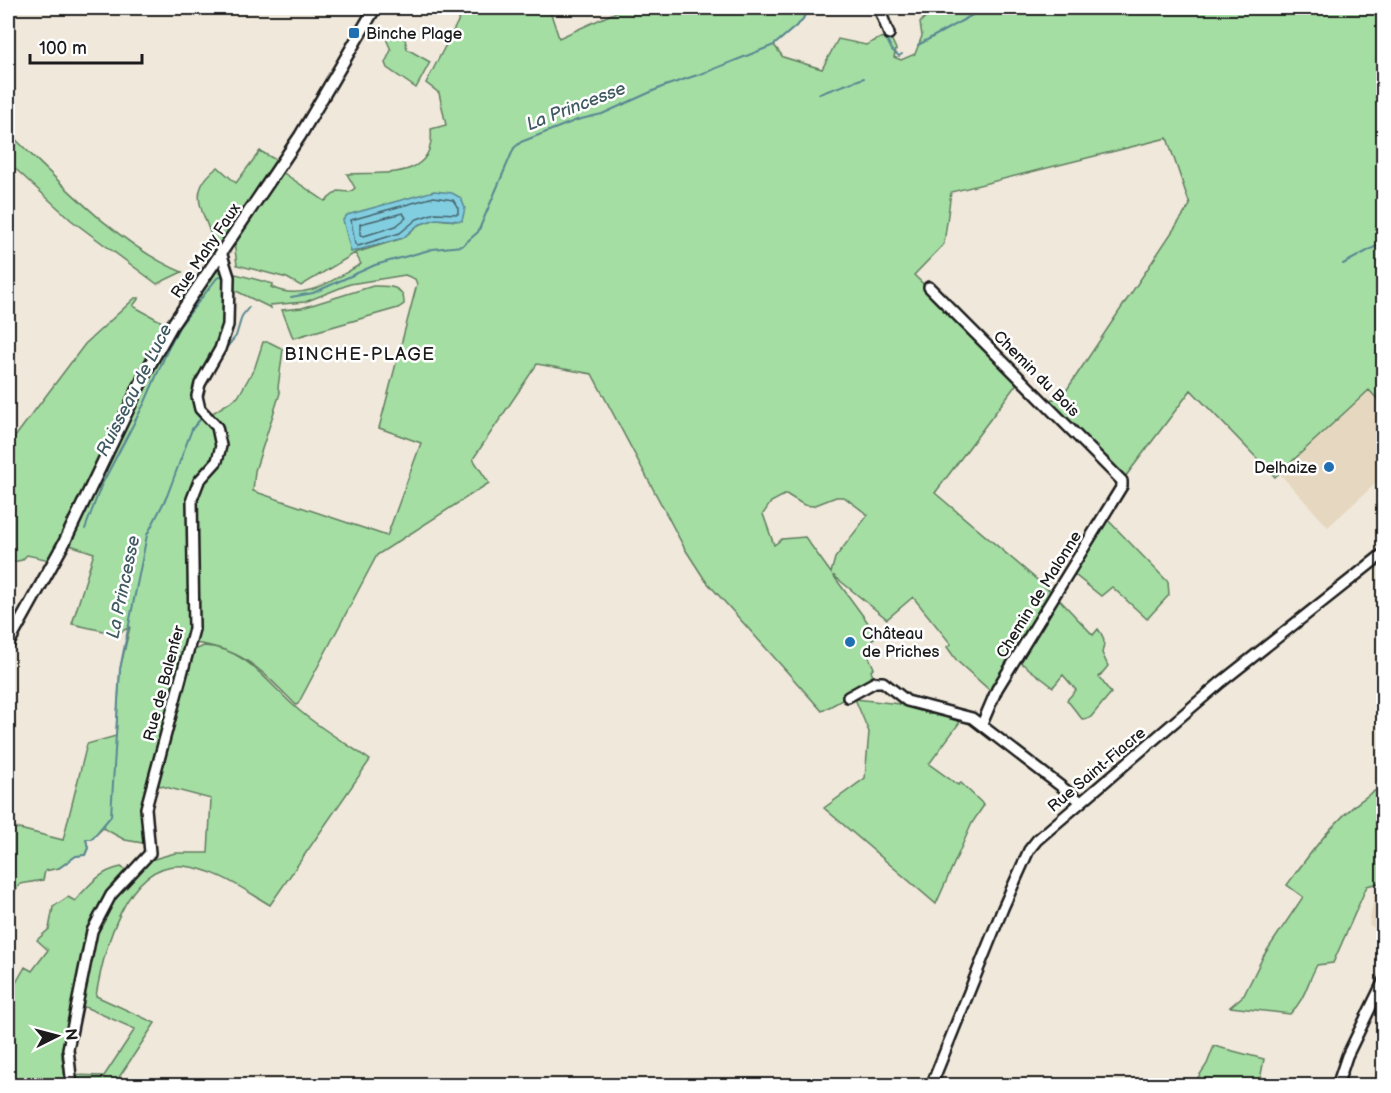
<svg xmlns="http://www.w3.org/2000/svg" width="1391" height="1093" viewBox="0 0 1391 1093" font-family="'Balsamiq Sans',sans-serif">
  <style>
    .built { fill: #e6d8c0 }
    .green { fill: #a4dea3; stroke: #607d60; stroke-width: 1.5; fill-rule: evenodd }
    .water { fill: #82cee1; stroke: #598792; stroke-width: 1.5 }
    .lines { fill: none; stroke-linecap: round; stroke-linejoin: round }
    .shore { stroke: #45636b; stroke-width: 1.5 }
    .stream { stroke: #598792; stroke-width: 2 }
    .minor-casing { stroke: #1c1c1c; stroke-width: 14 }
    .tertiary-casing { stroke: #1c1c1c; stroke-width: 15 }
    .minor { stroke: #fff; stroke-width: 9 }
    .tertiary { stroke: #fff; stroke-width: 10 }
    .poi-dot { fill: #1f6fb2; stroke: #fff; stroke-width: 2 }
    .labels { text-anchor: middle; stroke-width: 5; stroke-linejoin: round; paint-order: stroke }
    .poi-label { font-size: 16px; fill: #1c1c1c; stroke: #fff; text-anchor: start }
    .street-label { font-size: 16px; fill: #1c1c1c; stroke: #fff }
    .water-label { font-size: 18px; font-style: italic; fill: #405a61; stroke: #fff }
    .neighbourhood-label { font-size: 18px; letter-spacing: 1.5px; fill: #1c1c1c; stroke: #fff }
  </style>
  <rect width="100%" height="100%" fill="#f0e8da"/>
  <filter id="ink" filterUnits="userSpaceOnUse"><feTurbulence type="fractalNoise" baseFrequency=".0167" numOctaves="2"/><feDisplacementMap in="SourceGraphic" scale="12" xChannelSelector="R" yChannelSelector="G"/><feConvolveMatrix kernelMatrix="1 2 1 2 8 2 1 2 1" color-interpolation-filters="sRGB"/></filter>
  <g filter="url(#ink)">
    <path class="built" d="M1369 390 1383 405V477L1328 527 1279 473Z
      M1375 892 1383 894V932L1369 925Z"/>
    <path class="green" d="M465 8H549L559 38 625 8H808L802 21 774 45 783 57 822 69 838 39 866 45 889 34 896 49 894 57 901 60 915 54 922 36 920 23 924 18 935 13 936 8H1383V405L1369 390 1275 477 1191 390 1122 481 1044 401 1062 397 1190 205 1167 138 951 192 944 244 914 275 1021 378 935 493 1055 595 1093 635 1098 629C1105 638 1105 643 1102 653L1108 666 1099 677 1111 693 1090 718 1082 719 1067 700 1076 690 1063 675 1053 687 1016 659 995 695 957 661 947 647 951 644 913 597 887 619 833 575 877 635 869 644V657L874 668 871 671 875 682 822 711 705 580 685 549 592 374 537 364 473 459 489 483 377 555 298 704 296 705C262 671 242 647 191 643L148 801 149 844 125 840 103 828 92 839H86L88 848 85 855 76 856 59 868 45 871 43 880 20 884 8 900V826L63 840 87 744 116 736 120 669 130 627 117 634 72 624 94 553 64 543 54 561 27 555 22 560 8 563V446L85 344 135 298H139L133 306 171 327 213 271 222 272 232 278 236 274 273 284 271 287C304 303 333 280 361 264L355 253 301 286 287 278 237 265 234 242 282 172 325 201 338 191 350 192 355 188 347 174C382 172 436 181 431 129L446 125 439 93 426 83ZM461 198 456 221 436 219 418 225 403 238 355 253ZM405 275 415 279 417 284 379 428 421 443 387 536 253 491 255 471 280 393 278 388 283 349 269 342H263L255 367 238 397 208 416 197 396 228 325 230 288 271 308 270 305 305 302 350 284ZM786 494 804 505 813 506 836 497H844L868 515 835 558 831 573 805 537 782 539 774 545 763 514 771 502Z
      M394 30 404 34 407 49 430 62 416 88 387 68 385 63 391 50 387 41 388 32Z
      M8 132C57 179 119 246 182 272L157 284 71 220 8 162Z
      M260 151 276 160 277 166 226 241 194 265 213 244C208 214 182 194 218 167L236 183Z
      M373 286C388 286 405 285 404 304L398 308 293 338 282 310 302 308Z
      M1104 516 1168 582 1169 595 1147 619 1112 587 1101 596 1070 571Z
      M204 646C248 648 270 687 301 712 323 730 347 744 370 760L270 905C243 889 216 869 183 866 125 861 103 954 96 996L155 1023 114 1085H74L72 1075 104 1076 135 1029 78 1004 90 944 106 905 147 861 175 853H208L211 799 154 784 190 652Z
      M855 699 909 705 960 722 929 764 958 785 961 783 984 805 972 823 936 904 824 808 865 778 869 732Z
      M1383 786V882L1367 886 1333 963 1317 965C1306 985 1306 998 1290 1014L1230 1007 1244 995 1264 955 1303 897 1287 885C1314 848 1342 808 1383 786Z
      M121 867 129 872 102 904 70 1011 62 1057 66 1085 8 1086V997L25 967 32 971 48 950 37 940 49 929 53 907 68 897 75 901C88 886 100 871 121 867Z
      M1214 1046 1264 1059 1259 1085H1193L1207 1064Z"/>
    <path class="water" d="M434 191 452 193 461 198 465 208 462 221 436 219 418 225 403 238 351 252 343 220 347 215Z"/>
    <g class="lines">
      <path class="shore" d="M434 197 453 200 458 208V214L435 213 417 219 400 233 358 246 355 244 351 220Z
        M403 213 406 218 396 226 364 236 360 235V224Z"/>
      <path class="stream" d="M878 22 892 50 899 56 902 54
        M918 45 985 8
        M819 94 864 78
        M1343 264 1384 242
        M291 297 313 293 375 265 433 249 462 246 478 232 514 148 521 142 577 120 602 114 662 87 709 71 774 45 802 21 808 8
        M224 351 236 336 242 316 249 307
        M85 529 101 486 145 402 167 351 179 327 217 278 223 276
        M59 868 76 856 85 855 88 848 86 839H92L111 816 120 669 147 535 167 496 192 429 204 415
        M8 919 11 916"/>
      <g class="minor-casing">
        <path id="minor" d="M879 8 889 34
          M929 287 1122 481V486L997 689 982 724
          M848 697 875 682H883L907 701 972 718 1080 801
          M72 1086 68 1049 92 931 111 895 150 853 146 808 194 629 192 499 199 481 217 461 221 446 217 427 200 409 197 396 200 384 220 349 228 325 229 277 221 252
          M931 1086 1003 908 1029 850 1037 840 1220 683 1384 553
          M1337 1086 1347 1056 1384 980"/>
      </g>
      <g class="tertiary-casing">
        <path id="tertiary" d="M8 644 64 543 148 368 171 327 300 136 375 8"/>
      </g>
      <use href="#minor" class="minor"/>
      <use href="#tertiary" class="tertiary"/>
    </g>
  </g>
  <g class="poi-dot">
    <rect x="348" y="27" width="12" height="12" rx="3"/>
    <circle cx="1329" cy="467" r="6"/>
    <circle cx="850" cy="642" r="6"/>
  </g>
  <g class="labels">
    <g class="poi-label">
      <text x="366" y="39">Binche Plage</text>
      <text x="1317" y="473" text-anchor="end">Delhaize</text>
      <text x="862" y="639">Château<tspan x="862" dy="18">de Priches</tspan></text>
    </g>
    <g class="street-label">
      <text transform="translate(205 250) rotate(-56)" y="6">Rue Mahy Faux</text>
      <text transform="translate(1037 373) rotate(45)" y="6">Chemin du Bois</text>
      <text transform="translate(1038 594) rotate(-58)" y="6">Chemin de Malonne</text>
      <text transform="translate(163 683) rotate(-75)" y="6">Rue de Balenfer</text>
      <text transform="translate(1096 769) rotate(-40)" y="6">Rue Saint-Fiacre</text>
    </g>
    <g class="water-label">
      <text transform="translate(576 106) rotate(-21)" y="6">La Princesse</text>
      <text transform="translate(134 390) rotate(-63)" y="6">Ruisseau de Luce</text>
      <text transform="translate(123 587) rotate(-78)" y="6">La Princesse</text>
    </g>
    <g class="neighbourhood-label">
      <text x="360" y="360">BINCHE-PLAGE</text>
    </g>
  </g>
  <rect width="1391" height="1093" fill="none" stroke="#fff" stroke-width="30"/>
  <rect x="15" y="15" width="1361" height="1063" fill="none" stroke="#1c1c1c" stroke-width="2" filter="url(#ink)"/>
  <g transform="translate(57 1036) rotate(84)" stroke="#ffffff" stroke-width="4.5" paint-order="stroke">
  <path d="M0-4.5L10 22L0 15L-10 22Z" fill="#1c1c1c"/>
  <text y="-9" font-size="16" font-weight="bold" text-anchor="middle" fill="#1c1c1c">N</text>
  </g>
  <path d="M30 54v9h112v-9" fill="none" stroke="#1c1c1c" stroke-width="3"/>
  <text x="39" y="54" font-size="18" fill="#1c1c1c" stroke="#ffffff" stroke-width="4.5" paint-order="stroke">100 m</text>
</svg>
